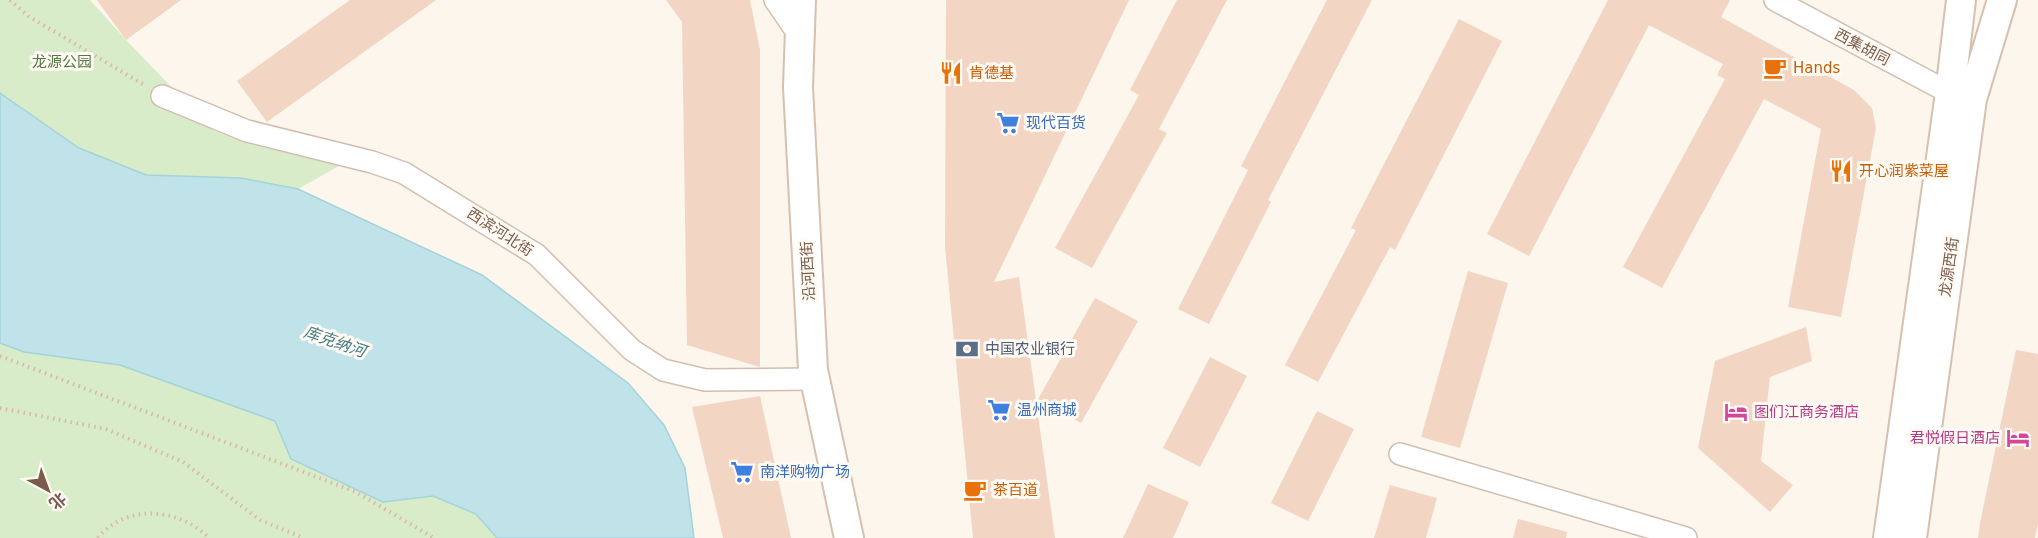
<svg xmlns="http://www.w3.org/2000/svg" width="2038" height="538" viewBox="0 0 2038 538" font-family="'DejaVu Sans','Noto Sans SC',sans-serif">
  <style>
    .green { fill: #d8ecc9 }
    .water { fill: #bfe3e8; stroke: #a5d3da; stroke-width: 1.5 }
    .building { fill: #f3d5c3 }
    .lines { fill: none; stroke-linecap: round; stroke-linejoin: round }
    .street-casing { stroke: #d1beb0; stroke-width: 24 }
    .secondary-casing { stroke: #d6c0b0; stroke-width: 32 }
    .path { stroke: #d9b8a5; stroke-width: 4; stroke-dasharray: 1.5 4.5; stroke-linecap: butt }
    .street { stroke: #fff; stroke-width: 21 }
    .secondary { stroke: #fff; stroke-width: 28 }
    .labels { text-anchor: middle; stroke-width: 6; stroke-linejoin: round; paint-order: stroke }
    .street-label { font-size: 15px; fill: #7a5c4d; stroke: #fffaf3 }
    .park-label { font-size: 15px; fill: #537a41; stroke: #fffaf3 }
    .food-label { font-size: 15px; fill: #c56008; stroke: #fffaf3; text-anchor: start }
    .shop-label { font-size: 15px; fill: #366cbe; stroke: #fffaf3; text-anchor: start }
    .service-label { font-size: 15px; fill: #4e5e75; stroke: #fffaf3; text-anchor: start }
    .hotel-label { font-size: 15px; fill: #b23c85; stroke: #fffaf3; text-anchor: start }
    .water-label { font-size: 16px; font-style: italic; fill: #437c86; stroke: #fffaf3 }
  </style>
  <rect width="100%" height="100%" fill="#fdf6ec"/>
  <path class="green" d="M0 0H90L126 40 214 131 248 144 341 165 298 189 241 178 146 175 79 148 0 93Z
    M0 343 24 352 120 365 276 421 291 459 383 502 433 496 476 514 497 538H0Z"/>
  <path class="water" d="M0 93 79 148 146 175 241 178 298 189 482 275 628 383 664 425 685 468 694 538H497L476 514 433 496 383 502 291 459 275 421 120 365 24 352 0 343Z"/>
  <path class="building" d="M97 0H181L126 40Z
    M350 0H436L267 122 237 81Z
    M666 0H750L760 50V367L687 345 682 22Z
    M946 0H1129L994 282 1019 277 1055 538H973L945 247Z
    M1177 0H1227L1159 129 1167 133 1092 268 1055 248 1139 95 1130 90Z
    M1327 0H1372L1268 200 1271 202 1209 324 1178 309 1248 170 1241 166Z
    M1608 0H1730L1721 17 1854 90 1872 108 1876 128 1841 317 1788 307 1821 129 1764 99 1662 288 1623 267 1725 79 1717 75 1723 64 1649 25 1529 256 1487 234Z
    M1459 19 1502 41 1395 250 1390 247 1318 382 1285 365 1356 230 1351 228Z
    M1468 271 1508 283 1460 448 1421 437Z
    M1095 298 1138 321 1081 423 1038 399Z
    M1806 327 1812 361 1770 377 1761 461 1793 485 1770 512 1698 448 1715 361Z
    M2016 350 2038 354V524L2035 538H1978L1980 523Z
    M1210 357 1247 376 1200 467 1163 448Z
    M760 396 791 538H723L692 407Z
    M1317 411 1354 429 1308 521 1271 503Z
    M1148 484 1189 502 1173 538H1123Z
    M1390 485 1437 498 1426 538H1374Z
    M1518 519 1567 532 1566 538H1513Z"/>
  <g class="lines">
    <g class="street-casing">
      <path id="street" d="M775 0 799 35
        M1775 0 1950 93
        M162 96 247 131 372 162 404 173 537 255 632 350 663 370 705 380 815 379
        M1400 454 1686 538"/>
    </g>
    <g class="secondary-casing">
      <path id="secondary" d="M801 0 798 87 813 370 849 538
        M1888 538 1950 93 1961 0
        M1912 538 1972 99 2002 0"/>
    </g>
    <path class="path" d="M10 0 28 16 146 86
      M0 356 356 492 434 538
      M0 408 106 429 183 462 260 520 304 538
      M98 538C126 503 180 508 209 538"/>
    <use href="#street" class="street"/>
    <use href="#secondary" class="secondary"/>
  </g>
  <defs>
    <g id="cafe-bare" transform="scale(1.8)"><path d="M-5.5-4.5H6V0H3Q3 3.5 0 3.5H-2.5Q-5.5 3.5-5.5 0ZM3-3.2v2h1.7v-2ZM-6 4.5H4V6H-6Z" fill="#e8710a" stroke="#fffaf3" stroke-width="2.5" paint-order="stroke"/></g>
    <g id="restaurant-bare" transform="scale(1.8)"><path d="M-5-6h1v4h1v-4h1v4h1v-4h1v5L-1.5 .5V6h-2V.5L-5-1ZM5-6V6H3V1.5H1.5Q1.5-4 5-6Z" fill="#e8710a" stroke="#fffaf3" stroke-width="2.5" paint-order="stroke"/></g>
    <g id="supermarket-bare" transform="scale(1.8)"><path d="M-6-5.5h2.5l.6 2H6L4.5 2H-2.5L-4.4-4H-6ZM-1.5 3.2a1.3 1.3 0 1 0 .1 0ZM3 3.2a1.3 1.3 0 1 0 .1 0Z" fill="#3f7fe0" stroke="#fffaf3" stroke-width="2.5" paint-order="stroke"/></g>
    <g id="bank-bare" transform="scale(1.8)"><path d="M-6-4H6V4H-6ZM0-2.3a2.3 2.3 0 1 0 0 4.6a2.3 2.3 0 1 0 0-4.6Z" fill="#5c6f8a" stroke="#fffaf3" stroke-width="2.5" paint-order="stroke"/></g>
    <g id="hotel-bare" transform="scale(1.8)"><path d="M-6-4.5h1.5V1H6V5H4.5V3h-9V5H-6ZM-4 0a1.8 1.8 0 1 1 3.6 0ZM.5 0V-2.5h3Q6-2.5 6 0Z" fill="#d1479c" stroke="#fffaf3" stroke-width="2.5" paint-order="stroke"/></g>
  </defs>
  <g fill-rule="evenodd">
    <use href="#cafe-bare" x="1775" y="68"/>
    <use href="#restaurant-bare" x="951" y="73"/>
    <use href="#supermarket-bare" x="1008" y="123"/>
    <use href="#restaurant-bare" x="1841" y="171"/>
    <use href="#bank-bare" x="967" y="349"/>
    <use href="#supermarket-bare" x="999" y="410"/>
    <use href="#hotel-bare" x="1736" y="412"/>
    <use href="#hotel-bare" x="2018" y="438"/>
    <use href="#supermarket-bare" x="742" y="472"/>
    <use href="#cafe-bare" x="975" y="490"/>
  </g>
  <g class="labels">
    <g class="street-label">
      <text transform="translate(1862 47) rotate(28)" y="5">西集胡同</text>
      <text transform="translate(500 232) rotate(33)" y="5">西滨河北街</text>
      <text transform="translate(1949 267) rotate(-82)" y="5">龙源西街</text>
      <text transform="translate(808 271) rotate(-93)" y="5">沿河西街</text>
    </g>
    <g class="park-label">
      <text x="62" y="67">龙源公园</text>
    </g>
    <g class="food-label">
      <text x="1793" y="73">Hands</text>
      <text x="969" y="78">肯德基</text>
      <text x="1859" y="176">开心润紫菜屋</text>
      <text x="993" y="495">茶百道</text>
    </g>
    <g class="shop-label">
      <text x="1026" y="128">现代百货</text>
      <text x="1017" y="415">温州商城</text>
      <text x="760" y="477">南洋购物广场</text>
    </g>
    <g class="service-label">
      <text x="985" y="354">中国农业银行</text>
    </g>
    <g class="hotel-label">
      <text x="1754" y="417">图们江商务酒店</text>
      <text x="2000" y="443" text-anchor="end">君悦假日酒店</text>
    </g>
    <g class="water-label">
      <text transform="translate(335 341) rotate(19)" y="6">库克纳河</text>
    </g>
  </g>
  <g transform="translate(48 490) rotate(139)" stroke="#fffaf3" stroke-width="4.5" paint-order="stroke">
  <path d="M0-4.5L10 22L0 15L-10 22Z" fill="#7a5c4d"/>
  <text y="-9" font-size="16" font-weight="bold" text-anchor="middle" fill="#7a5c4d">北</text>
  </g>
</svg>
